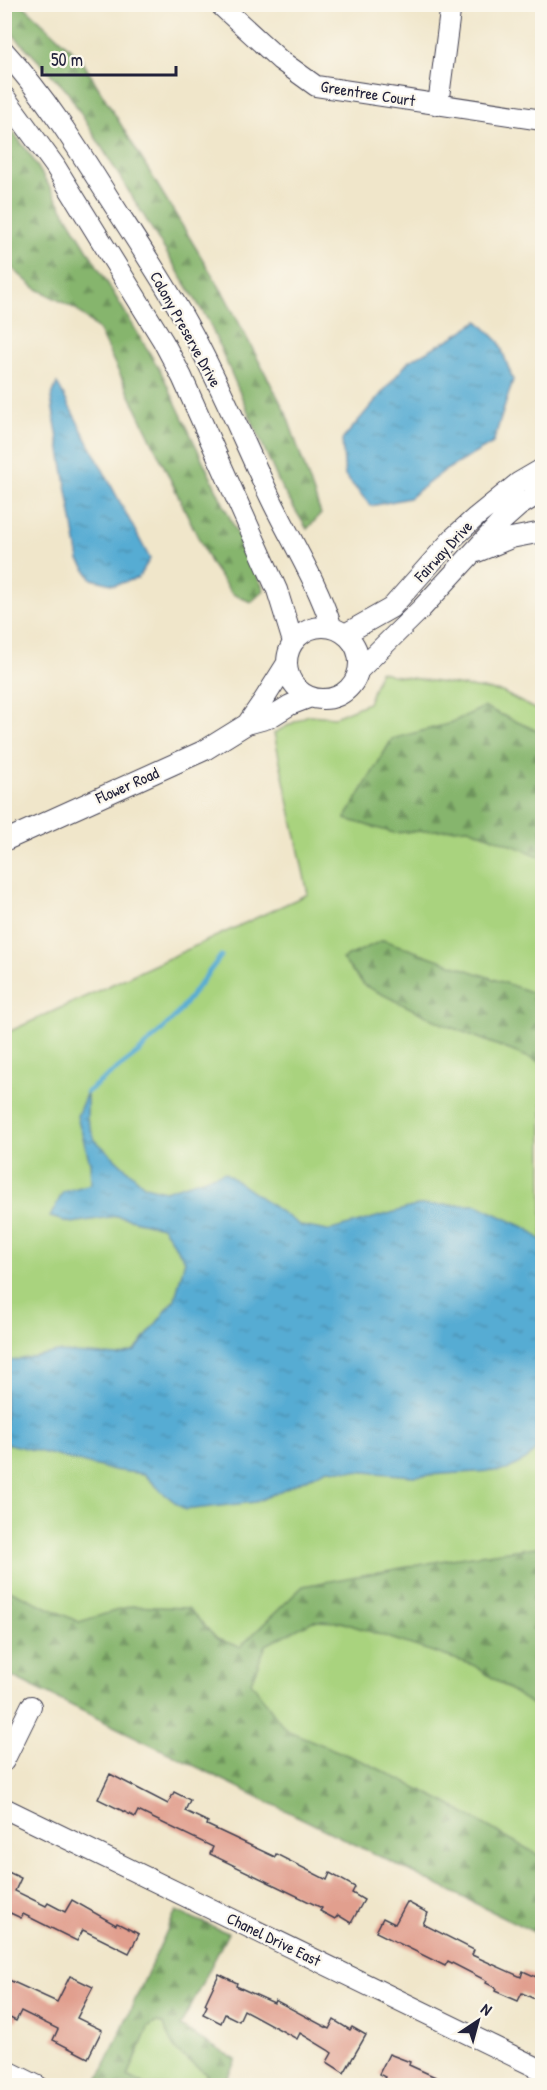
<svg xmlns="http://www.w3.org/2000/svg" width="547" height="2090" viewBox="0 0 547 2090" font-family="'Patrick Hand',sans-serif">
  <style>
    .grass { fill: #a9d37e; stroke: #667a5c; stroke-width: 1.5 }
    .forest { fill: url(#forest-firs); stroke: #546c54; stroke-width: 1.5 }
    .water { fill: url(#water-ripples); stroke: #3c6787; stroke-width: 1.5 }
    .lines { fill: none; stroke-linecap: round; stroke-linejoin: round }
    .stream { stroke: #57acd3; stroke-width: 5 }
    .building { fill: #e19f8e }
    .street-casing { stroke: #413f50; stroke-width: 22 }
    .street { stroke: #fff; stroke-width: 20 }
    .labels { text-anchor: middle; stroke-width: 4.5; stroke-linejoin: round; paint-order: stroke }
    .street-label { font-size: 16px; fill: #22223b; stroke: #fbf7ec }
  </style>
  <defs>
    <pattern id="forest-firs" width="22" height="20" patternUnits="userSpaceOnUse" patternTransform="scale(1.5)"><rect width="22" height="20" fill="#86b56d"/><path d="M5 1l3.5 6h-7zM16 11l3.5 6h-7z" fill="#6d935b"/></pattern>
    <pattern id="water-ripples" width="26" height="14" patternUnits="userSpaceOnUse" patternTransform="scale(1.5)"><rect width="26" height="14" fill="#57acd3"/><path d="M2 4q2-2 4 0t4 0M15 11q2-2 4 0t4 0" fill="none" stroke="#488cac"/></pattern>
  </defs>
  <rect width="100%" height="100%" fill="#fbf7ec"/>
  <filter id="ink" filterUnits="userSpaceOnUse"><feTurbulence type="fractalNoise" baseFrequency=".0167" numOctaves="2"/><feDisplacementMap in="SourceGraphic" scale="12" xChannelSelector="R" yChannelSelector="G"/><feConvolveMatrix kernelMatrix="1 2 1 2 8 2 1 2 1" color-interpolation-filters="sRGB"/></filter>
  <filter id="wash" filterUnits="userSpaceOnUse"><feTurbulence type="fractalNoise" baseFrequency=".008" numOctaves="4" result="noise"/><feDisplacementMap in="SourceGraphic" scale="24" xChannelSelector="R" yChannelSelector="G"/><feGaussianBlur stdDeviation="1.35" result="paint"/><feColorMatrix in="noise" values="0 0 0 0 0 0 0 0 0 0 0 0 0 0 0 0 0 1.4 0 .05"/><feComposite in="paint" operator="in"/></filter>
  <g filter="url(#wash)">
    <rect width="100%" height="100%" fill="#f0e6ca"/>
    <path class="grass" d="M380 671 392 675 502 692 542 713V1903L5 1641 4 1034 308 894 274 733 308 715 335 717 368 703Z
      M155 2023 164 2024C173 2054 183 2057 207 2074L200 2086 144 2085 128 2076 148 2028Z"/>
    <path class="forest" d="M5 4 23 5 81 59 225 296 286 413 321 514 307 529 281 487 208 320 67 91 5 26Z
      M5 121 31 156 161 372 264 590 251 602 232 594 211 564 98 329 76 309 35 288 5 262Z
      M484 707 542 733V857L468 828 394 833 345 819 392 739 448 724Z
      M383 940 542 996V1063L443 1024 365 986 342 959Z
      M542 1546V1711L473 1665 341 1622 313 1621 266 1645 251 1682 286 1730 369 1764 439 1799 542 1857V1936L5 1673V1588L79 1622 131 1606 188 1608 217 1639 240 1647 303 1586 451 1559Z
      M176 1911 228 1933 180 2027 236 2060 223 2085H200L207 2074C182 2057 173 2054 164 2024L155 2023 148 2028 128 2076 144 2085H96Z"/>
    <path class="water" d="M478 321 499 342 513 380 493 443 444 471 409 498 371 506 345 476 342 440 409 361 453 337Z
      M57 383 150 559 138 578 115 585 92 579 79 560 51 398Z
      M87 1092V1119L95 1140 145 1186 165 1191 224 1172 301 1226 328 1231 419 1205H477L528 1229 542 1241V1443L527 1459 507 1470 413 1476 328 1469 256 1502 185 1510 162 1492 144 1474 113 1470 5 1443V1362L58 1352 119 1356 135 1351 175 1299 185 1260 162 1227 117 1216 72 1223 50 1217 63 1192 91 1184 90 1163 77 1116Z"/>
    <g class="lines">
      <path class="stream" d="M87 1092 139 1052 175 1017 221 956"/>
    </g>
    <g id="blocks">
      <path class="building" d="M110 1774 168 1804 174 1792 190 1800 185 1811 208 1822 207 1825 275 1857 276 1854 327 1880 330 1873 355 1887 352 1893 364 1900 351 1923 338 1915 335 1919 320 1911 322 1908 210 1854 213 1847 138 1811 135 1817 98 1799Z
        M4 1870 21 1878 15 1891 46 1906 48 1903 65 1912 72 1900 116 1925 117 1923 139 1934 129 1953 83 1930 77 1941 23 1914 21 1918 6 1911 4 1914Z
        M407 1902 428 1913 423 1924 474 1950 472 1955 521 1977 523 1971 543 1980V2003L522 1993 518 2001 495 1991 496 1988 486 1983 487 1981 448 1961 445 1966 376 1932 383 1918 395 1924Z
        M219 1974 237 1983 236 1986 274 2003 275 2000 329 2029 334 2020 350 2030 352 2027 366 2035 344 2073 327 2062 332 2053 328 2050 300 2033 297 2039 244 2010 239 2021 225 2014 221 2023 203 2014 207 2006 205 2004Z
        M70 1976 93 1987 77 2018 102 2030 88 2058 53 2040 58 2029 21 2011 16 2021 4 2015V1990L9 1980 57 2002Z
        M389 2054 410 2062 409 2065 453 2085H380L385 2077 379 2074Z"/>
    </g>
  </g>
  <g filter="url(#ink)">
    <use href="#blocks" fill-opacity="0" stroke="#413f50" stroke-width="1.5"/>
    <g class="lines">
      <g class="street-casing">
        <path id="street" d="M219 4 280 60 316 86 542 120
          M4 51C45 96 77 147 109 198 136 240 164 282 188 325 219 381 243 440 270 497 291 541 317 581 332 628
          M4 96 55 166 163 341 182 377 277 590 293 642
          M438 105 451 4
          M477 552 511 538 542 532
          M287 663a36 36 0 1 1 72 0a36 36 0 1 1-72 0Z
          M345 634 391 608 454 537 476 517 518 483 542 469
          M359 670 421 609 501 522 519 506 542 492
          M247 724 263 701 287 663
          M4 841 205 750 247 724 269 718 290 705 311 697
          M4 1761 31 1706
          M4 1808 542 2070
          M4 2069 38 2086"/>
      </g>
      <use href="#street" class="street"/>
    </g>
  </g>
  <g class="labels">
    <g class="street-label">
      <text transform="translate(368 93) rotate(9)" y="6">Greentree Court</text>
      <text transform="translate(186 329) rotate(61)" y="6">Colony Preserve Drive</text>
      <text transform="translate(443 551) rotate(-47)" y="6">Fairway Drive</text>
      <text transform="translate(127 785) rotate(-24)" y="6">Flower Road</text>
      <text transform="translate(274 1939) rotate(26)" y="6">Chanel Drive East</text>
    </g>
  </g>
  <rect width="547" height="2090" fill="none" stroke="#fbf7ec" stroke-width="24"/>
  <g transform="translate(478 2021) rotate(36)" stroke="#fbf7ec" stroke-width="4.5" paint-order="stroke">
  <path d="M0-4.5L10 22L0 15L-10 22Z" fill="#22223b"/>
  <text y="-9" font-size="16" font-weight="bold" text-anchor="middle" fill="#22223b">N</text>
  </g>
  <path d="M42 66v9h134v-9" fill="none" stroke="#22223b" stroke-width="3"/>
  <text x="51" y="66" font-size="18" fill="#22223b" stroke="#fbf7ec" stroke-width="4.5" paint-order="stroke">50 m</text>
</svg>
